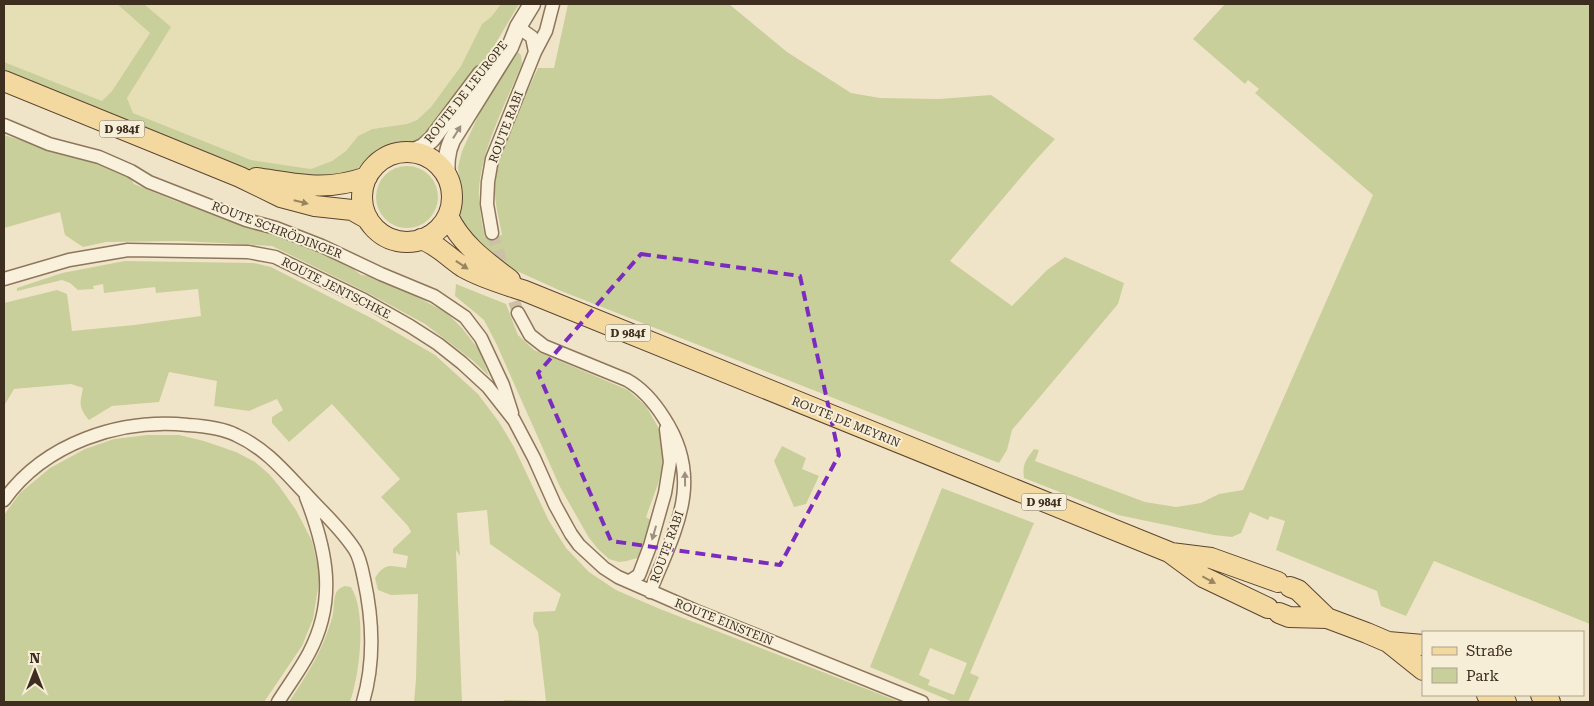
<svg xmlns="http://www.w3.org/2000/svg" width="1594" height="706" viewBox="0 0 1594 706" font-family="'Roboto Serif',serif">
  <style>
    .farmland { fill: #e6deb5 }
    .green { fill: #c9cf9b; fill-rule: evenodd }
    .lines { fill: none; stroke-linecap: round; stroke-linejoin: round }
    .minor-tunnel { stroke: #ccc0a6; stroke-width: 12; stroke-dasharray: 12 6; stroke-linecap: butt }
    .minor-casing { stroke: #8d765c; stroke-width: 15 }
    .tertiary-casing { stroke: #8d765c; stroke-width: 19 }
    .primary-casing { stroke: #5b4430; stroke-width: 22 }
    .minor { stroke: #faf1dc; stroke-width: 12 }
    .tertiary { stroke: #faf1dc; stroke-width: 16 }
    .primary { stroke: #f3d9a0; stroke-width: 20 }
    .oneway { fill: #9c907e }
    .oneway2 { fill: #988460 }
    .marked { fill: none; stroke: #7b2cbf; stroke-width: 4; stroke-dasharray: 10 6; stroke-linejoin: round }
    .labels { text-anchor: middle; stroke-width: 4; stroke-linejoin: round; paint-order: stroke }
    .shield { fill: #f7eed8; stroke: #756857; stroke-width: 1 }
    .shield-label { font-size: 11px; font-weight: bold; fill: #3d2e20 }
    .street-label { font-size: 12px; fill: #3d2e20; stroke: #f7eed8 }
  </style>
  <rect width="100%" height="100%" fill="#f0e4c8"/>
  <path class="farmland" d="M4 4H117L150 33 112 91 102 102 4 62Z
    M144 4H501L491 17 482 24 461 66 431 107 417 120 407 124 371 129 358 136 346 151 332 161 311 169 251 160 133 113 127 98 170 27Z"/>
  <path class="green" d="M117 4H144L171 27 127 98 133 113 251 160 311 169 332 161 346 151 358 136 372 129 407 124 417 120 431 107 461 66 482 24 491 17 501 4H519L490 53 464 90 427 134 418 141 393 143 377 149 354 172 339 179 251 170 4 70V62L102 101 112 91 150 33Z
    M568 4H729L787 52 851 93 880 98 939 99 991 95 1055 139 1033 163 950 261 1012 306 1047 270 1065 257 1124 283 1118 304 1012 430 1007 450 999 463 561 291 506 266 477 245 458 217 461 198 458 167 462 151 480 112 513 56 516 53H519L521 55 522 64C506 103 477 157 479 199 480 212 482 225 485 237L502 235C499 218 494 202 495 185 497 152 524 99 538 68H554Z
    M1225 4H1590V624L1434 561 1406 616 1381 606 1377 591 1276 550 1285 521 1270 516 1268 520 1250 512 1241 533 1232 537 1214 535 1118 515 1024 478C1022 464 1026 460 1034 449L1039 450 1035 461 1145 502 1176 507 1201 503 1219 494 1243 490 1373 195 1255 93 1259 89 1248 80 1245 84 1193 39Z
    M4 135 59 152 87 157 129 176 134 184 178 202 198 206 285 237 331 255 347 264 361 275 369 276 404 290 447 313 462 328 480 351 489 376 472 360 425 324 368 293 272 246 181 241 106 242 83 247 65 235 60 212 4 228Z
    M376 197a31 31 0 1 1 62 0a31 31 0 1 1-62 0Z
    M125 261 254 263 271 267 375 320 435 355 478 394 499 422 514 447 549 521 566 548 589 572 616 590 660 609 900 702H503L504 700 546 701 538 632C533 625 532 621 534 612L555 611 561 594 490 544 487 510 457 513 460 556 456 550 462 702H414L416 679 418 594 391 595 378 590 375 578C385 562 391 566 406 568L408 556 393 553V549L411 532 408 526 381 497 400 479 332 404 289 442 272 423V417L283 410 277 399 249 411 214 406 217 381 169 372 159 402 112 406 89 420C78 407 80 403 83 388L71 384 14 389 4 406V303L57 290 67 294 72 331 134 325 201 316 198 289 156 293 155 287 104 293 103 284 93 286 94 289 78 290 70 283 62 280 17 291V288L62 273Z
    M456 284 506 304 518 335 534 350 628 390 646 406 658 427 661 438 663 454 662 468 658 484 646 517 652 521 644 552 637 558 627 561 619 562 609 559 598 549 589 538 560 487 496 343 484 320 455 296Z
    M147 435H179L204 441 236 452 255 462 269 474 279 486 296 510 312 541 320 576 313 619 302 646 264 702H4V515L20 493 50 468 85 449 114 439Z
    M782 446 806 458 802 469 819 476 806 504 794 507 774 461Z
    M942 488 1034 523 970 673 979 677 968 702H953L870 667ZM930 648 967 663 954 695 928 685 930 680 919 675Z
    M345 586 351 587C367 613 360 673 350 702H289C308 673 322 652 332 618 336 606 330 590 345 586Z"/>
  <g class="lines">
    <path class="minor-tunnel" d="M492 233 518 313"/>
    <g class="minor-casing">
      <path id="minor" d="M518 27 532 37 535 52
        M4 125 49 144 99 157 131 171 149 182 246 220 276 228 322 246 381 274 434 296 465 317 481 338 503 385 512 413
        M492 233 487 204 488 182 492 159 535 52 546 31 553 4
        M4 279 69 260 128 250 248 252 275 257 364 300 410 326 438 344 462 363 488 387 514 420 534 458 555 505 571 534 579 545 604 568 618 577 696 611 922 702
        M518 313 530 335 544 346 627 380C643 389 654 402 664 418 705 481 675 530 650 592
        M4 500C45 443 120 418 188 425 204 426 222 428 236 435 265 448 284 471 305 493 322 512 341 528 355 550 360 558 362 569 364 579 373 620 375 661 363 702
        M630 581 639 575 650 546 665 493 670 462 666 429
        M278 702C288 686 300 670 309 653 337 600 327 551 306 497"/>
    </g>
    <g class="tertiary-casing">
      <path id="tertiary" d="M410 153 423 147 432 139 481 74
        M447 178C446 164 446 153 452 140L510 47 518 27 532 4"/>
    </g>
    <g class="primary-casing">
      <path id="primary" d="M4 81 240 177 281 197 315 206 352 210 368 219
        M362 197a45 45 0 1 1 90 0a45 45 0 1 1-90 0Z
        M256 178C298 184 325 192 367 177
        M448 216C461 244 485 261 510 280
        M421 239C438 245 448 257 463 267 482 278 504 284 525 291L1169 552 1203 577 1268 608
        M1171 553 1211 558 1278 582
        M1290 587 1298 590 1327 618
        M1279 613 1289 617 1327 618 1367 633 1388 642 1423 670
        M1388 642 1423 645
        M1487 695 1506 702
        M1541 695 1550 702"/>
    </g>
    <use href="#minor" class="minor"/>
    <use href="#tertiary" class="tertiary"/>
    <use href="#primary" class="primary"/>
  </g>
  <defs><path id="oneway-solid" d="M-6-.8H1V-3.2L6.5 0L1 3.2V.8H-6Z" transform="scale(1.25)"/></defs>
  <g class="oneway">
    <use href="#oneway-solid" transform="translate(457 132) rotate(-58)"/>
    <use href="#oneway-solid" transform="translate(685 479) rotate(-91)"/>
    <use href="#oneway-solid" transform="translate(654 533) rotate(106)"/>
  </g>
  <g class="oneway2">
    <use href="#oneway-solid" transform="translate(301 202) rotate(14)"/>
    <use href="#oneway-solid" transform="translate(462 265) rotate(34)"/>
    <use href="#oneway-solid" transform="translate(1209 580) rotate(28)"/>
  </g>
  <path class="marked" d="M641 254 800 276 839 455 780 565 611 541 538 373Z"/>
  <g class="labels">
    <g class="shield">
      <rect x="99.5" y="120.5" width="45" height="17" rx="4"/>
      <rect x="605.5" y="324.5" width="45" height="17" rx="4"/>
      <rect x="1021.5" y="493.5" width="45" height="17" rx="4"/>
    </g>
    <g class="shield-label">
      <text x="122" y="133">D 984f</text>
      <text x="628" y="337">D 984f</text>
      <text x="1044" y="506">D 984f</text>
    </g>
    <g class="street-label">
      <text transform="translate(466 92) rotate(-52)" y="4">ROUTE DE L'EUROPE</text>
      <text transform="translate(506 127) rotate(-69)" y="4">ROUTE RABI</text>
      <text transform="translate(277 230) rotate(21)" y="4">ROUTE SCHRÖDINGER</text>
      <text transform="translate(336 288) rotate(27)" y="4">ROUTE JENTSCHKE</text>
      <text transform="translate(846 422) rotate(22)" y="4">ROUTE DE MEYRIN</text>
      <text transform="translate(667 547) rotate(-70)" y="4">ROUTE RABI</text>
      <text transform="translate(724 622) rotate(22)" y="4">ROUTE EINSTEIN</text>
    </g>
  </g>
  <rect width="1594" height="706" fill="none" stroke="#3d2e20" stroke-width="10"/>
  <rect x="1422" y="631" width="162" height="65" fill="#f7eed8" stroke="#ada18e"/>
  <rect x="1432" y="647" width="25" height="8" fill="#f3d9a0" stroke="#ada18e"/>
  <text x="1466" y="656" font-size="15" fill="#3d2e20">Straße</text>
  <rect x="1432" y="668" width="25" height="15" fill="#c9cf9b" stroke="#ada18e"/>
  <text x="1466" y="681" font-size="15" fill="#3d2e20">Park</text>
  <g transform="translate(35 671)" stroke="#f7eed8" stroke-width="4" paint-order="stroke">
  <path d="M0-4L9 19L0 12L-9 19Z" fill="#3d2e20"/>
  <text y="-8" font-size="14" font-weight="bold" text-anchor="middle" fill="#3d2e20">N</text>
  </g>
</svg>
